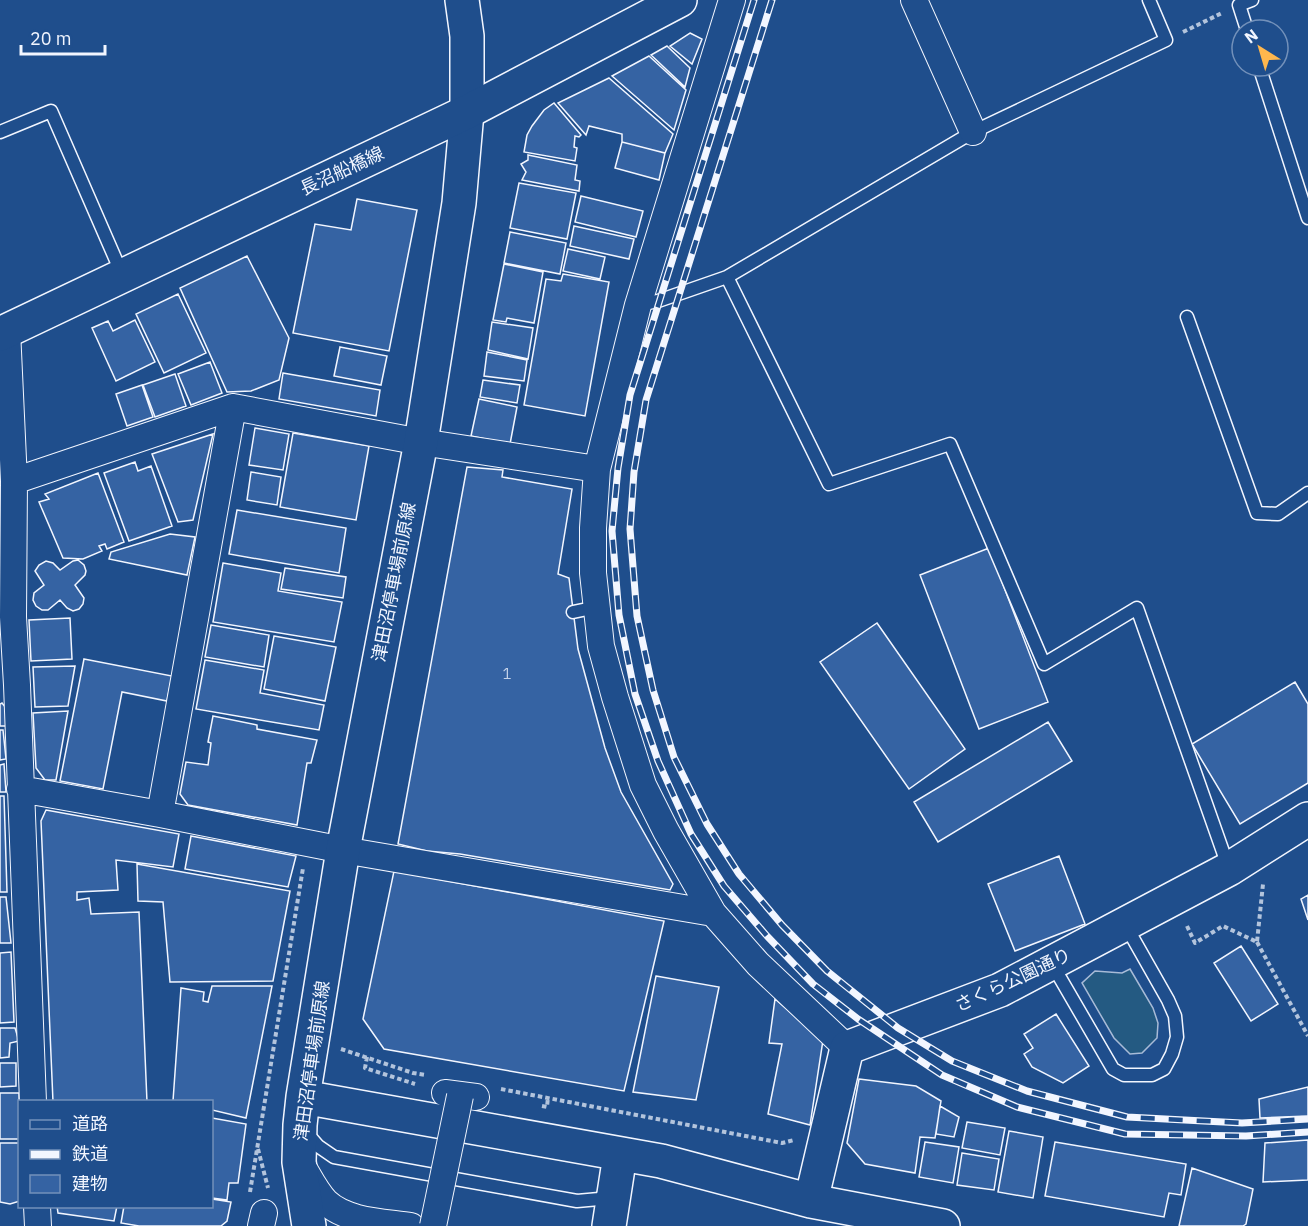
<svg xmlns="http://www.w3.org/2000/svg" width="1308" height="1226" viewBox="0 0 1308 1226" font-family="'IBM Plex Sans','Noto Sans JP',sans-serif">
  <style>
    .green { fill: #245a82; stroke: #a8bbd7; stroke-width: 1.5 }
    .building { fill: #3563a3; stroke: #f2f6ff; stroke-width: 1.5 }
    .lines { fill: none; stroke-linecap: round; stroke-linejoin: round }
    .lane-casing { stroke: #f2f6ff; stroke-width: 15 }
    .street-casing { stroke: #f2f6ff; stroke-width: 28 }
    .secondary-casing { stroke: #f2f6ff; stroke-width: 36 }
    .primary-casing { stroke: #f2f6ff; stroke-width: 36 }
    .path { stroke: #b3c4dc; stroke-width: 4; stroke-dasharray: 4.5 3; stroke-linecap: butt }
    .lane { stroke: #1f4e8c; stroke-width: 12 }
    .street { stroke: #1f4e8c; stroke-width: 26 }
    .secondary { stroke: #1f4e8c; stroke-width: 33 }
    .primary { stroke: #1f4e8c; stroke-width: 33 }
    .rail-casing { stroke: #f2f6ff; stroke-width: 7 }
    .rail { stroke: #1f4e8c; stroke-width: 4.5; stroke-dasharray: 14; stroke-linecap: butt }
    .street-bridge-casing { stroke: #f2f6ff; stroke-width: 28; stroke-linecap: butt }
    .street-bridge { stroke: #1f4e8c; stroke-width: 26 }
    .labels { text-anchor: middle; stroke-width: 4.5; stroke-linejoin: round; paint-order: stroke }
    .number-label { font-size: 15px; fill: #c3d1e8 }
    .street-label { font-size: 18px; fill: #f2f6ff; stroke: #1f4e8c }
  </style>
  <rect width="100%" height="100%" fill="#1f4e8c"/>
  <path class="green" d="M1130 969 1153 1008 1158 1023 1157 1038 1142 1053 1130 1054 1114 1038 1082 983 1095 971 1122 973Z"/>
  <path class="building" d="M690 33 702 39 692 64 670 46Z
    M667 46 690 68 685 87 651 55Z
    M649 56 686 90 674 130 612 76Z
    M609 78 673 134 665 153 622 142V134L589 126 586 135 558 103Z
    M554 103 581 135 579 137 575 136 574 147 577 148 575 161 524 152 527 135 532 126 544 110Z
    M622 142 665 153 659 180 615 168Z
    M528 155 577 165 575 180 580 181 579 191 522 180 526 172 521 164 528 160Z
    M519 183 576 193 567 239 510 228Z
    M581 196 643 211 636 237 575 222Z
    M357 199 417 210 389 351 293 333 315 224 351 230Z
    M574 226 634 239 629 259 570 246Z
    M510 232 566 243 560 274 504 263Z
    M568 249 605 257 600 279 563 271Z
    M247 256 289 338 279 380 251 391 227 392 180 288Z
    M504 264 543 272 534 323 507 318 506 322 493 320Z
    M563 274 609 282 585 416 524 405 546 279 561 281Z
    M178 294 206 353 164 373 136 314Z
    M135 320 155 362 116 381 92 328 108 321 113 331Z
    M492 322 533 328 528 359 488 350Z
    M340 347 387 356 381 385 334 376Z
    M487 352 527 360 524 381 484 376Z
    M210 362 222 393 191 405 178 374Z
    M283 373 380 390 376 416 279 399Z
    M175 374 186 406 155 417 143 385Z
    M483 380 520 385 517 403 480 397Z
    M142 385 153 417 127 426 116 394Z
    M479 399 517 407 510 444 471 436Z
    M255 428 289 434 283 470 249 465Z
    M293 433 369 446 356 520 280 507Z
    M213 434 193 520 178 522 152 454Z
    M135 462 138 471 151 466 172 526 129 541 104 473Z
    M467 467 503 470 502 477 572 489 558 574 569 578 578 649 605 748 621 792 673 884 670 890 460 854 427 851 398 844Z
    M251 472 281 477 277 505 247 500Z
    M98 473 124 542 107 549 105 544 99 546 102 551 83 559 63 558 39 502 49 499 45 494Z
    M237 510 346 528 339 573 229 554Z
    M170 534 195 537 187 575 109 559 111 552Z
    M989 548 1048 702 979 729 920 575Z
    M78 560 84 565 86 571 85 575 75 585 84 598 83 604 79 609 73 611 67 608 60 600 48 610H42L36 606 33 600 34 593 44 585 35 571 39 565 46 561 53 563 60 570 73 561Z
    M223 563 281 573 278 591 342 602 334 642 213 622Z
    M285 568 346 577 343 598 281 589Z
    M70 618 72 659 31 661 29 620Z
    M877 623 965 749 909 789 820 662Z
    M211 625 269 635 264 667 205 657Z
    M274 636 336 647 325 701 264 689Z
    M84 659 172 676 167 701 122 692 103 789 60 781Z
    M205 660 264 670 260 693 324 705 319 730 196 709Z
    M75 666 68 706 35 707 33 667Z
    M1295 682 1308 704V783L1240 824 1192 744Z
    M2 703 6 708 7 726H0V704Z
    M68 711 56 780H45L36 768 33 713Z
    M213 716 257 725V729L317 740 311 763H307L297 825 188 805 180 794 186 762 208 765 211 743 208 742Z
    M1048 722 1072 761 938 842 914 802Z
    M0 730H3L6 759 0 760Z
    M4 764 6 792H0V765Z
    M0 796H4L7 892H0Z
    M46 810 179 834 173 867 116 860 118 890 77 892V900L89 898 91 914 139 912 147 1102H53L41 821Z
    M191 836 296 856 288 887 185 869Z
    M1059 856 1085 924 1015 951 988 884Z
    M137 864 290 891 273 981 170 982 163 902 138 901Z
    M394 871 664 921 624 1091 384 1049 363 1019Z
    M1308 895V920L1301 899Z
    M0 897H6L11 943H0Z
    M1241 946 1278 1004 1251 1021 1214 963Z
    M11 952 14 1022 0 1023V953Z
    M656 976 719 987 696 1100 633 1092Z
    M212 986H272L246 1118 212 1110V1102L173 1101 181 988 204 992 203 1001 208 1002Z
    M775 999 823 1040 810 1125 768 1114 782 1044 769 1043Z
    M1056 1014 1089 1066 1063 1083 1032 1067 1024 1054 1033 1048 1024 1034Z
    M0 1028H15L19 1041 10 1043 9 1057 0 1058Z
    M0 1063H16V1086L0 1087Z
    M859 1079 916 1086 941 1101 935 1138 920 1137 915 1173 865 1164 847 1143Z
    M1308 1087V1116L1260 1118 1259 1099Z
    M0 1093H19L20 1139H0Z
    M940 1106 959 1117 954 1137 936 1134Z
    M212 1118 246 1124 238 1183H229L227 1200 212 1198Z
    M967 1122 1005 1128 1000 1155 962 1148Z
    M1009 1131 1043 1137 1033 1198 998 1192Z
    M1308 1140V1180L1263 1182 1265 1143Z
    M925 1142 959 1147 953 1183 919 1177Z
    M1055 1142 1186 1164 1181 1195 1169 1193 1164 1217 1045 1196Z
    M0 1143H19L20 1201 10 1204 0 1202Z
    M962 1153 999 1159 994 1190 957 1185Z
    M1192 1168 1253 1189 1246 1224 1243 1226H1179Z
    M212 1199 231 1202 227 1221 221 1226H139L121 1223 124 1206H212Z
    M57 1206H117L114 1221 58 1213Z"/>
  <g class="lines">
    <g class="lane-casing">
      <path id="lane" d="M1247 30 1239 5 1252 0
        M1259 66 1308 218
        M0 132 51 111 122 274
        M727 277 829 484 950 444 1044 664 1137 608 1228 866
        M638 305 658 301 727 277 973 132 1166 40 1149 0
        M1187 317 1257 513 1278 514 1308 493
        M573 612 597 607
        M1052 964 1113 1069 1124 1075H1152L1164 1069 1172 1054 1177 1037 1175 1016 1168 1000 1126 926
        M305 1131 318 1146 334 1157 577 1201 599 1199 610 1191"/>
    </g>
    <g class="street-casing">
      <path id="street" d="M732 0 638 305 597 469 593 528V573L601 646 615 697 643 785 666 831 713 913 758 964 847 1048
        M914 0 973 132
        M7 330 14 481 13 617 17 685 33 1102
        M14 481 233 407 421 442 597 469
        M20 789 160 814 343 850 713 913
        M160 814 233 407
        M445 1093 476 1097
        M303 1167C310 1179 317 1193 326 1202 347 1222 385 1222 411 1226
        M37 1206 38 1226
        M261 1226 264 1213"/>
    </g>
    <g class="secondary-casing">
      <path id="secondary" d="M303 1097 661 1161 811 1201 943 1226
        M811 1201 847 1048 1000 990 1229 869 1308 819
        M309 1226 299 1162 300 1125 303 1097 343 850 421 442 459 203 467 112V36L462 0
        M609 1226 620 1155"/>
    </g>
    <g class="primary-casing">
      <path id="primary" d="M0 334 467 112 680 0"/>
    </g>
    <path class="path" d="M1183 32 1222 13
      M1187 926 1195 943 1223 926 1257 942 1263 884
      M1257 942 1308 1036
      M341 1049 413 1073 426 1075
      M367 1057 365 1068 415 1084
      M501 1089 782 1143 794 1140
      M542 1106 547 1107 548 1097
      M258 1149 268 1188
      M250 1192 303 868"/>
    <use href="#lane" class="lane"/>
    <use href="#street" class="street"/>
    <use href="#secondary" class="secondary"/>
    <use href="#primary" class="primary"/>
    <g class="rail-casing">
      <path id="rail" d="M754 0 630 395 618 468 612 531 619 615 635 694 658 761 691 834 724 886 767 936 813 984 858 1019 942 1075 1017 1107 1125 1134 1246 1136 1308 1132
        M772 0 646 400 634 472 630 529 637 616 653 690 674 757 707 824 739 874 782 925 827 971 898 1028 952 1061 1027 1091 1127 1117 1242 1123 1308 1119"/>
    </g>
    <use href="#rail" class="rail"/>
    <g class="street-bridge-casing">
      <path id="street-bridge" d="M433 1226 460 1096"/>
    </g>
    <use href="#street-bridge" class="street-bridge"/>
  </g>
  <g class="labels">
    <g class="number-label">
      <text x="507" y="679">1</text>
    </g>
    <g class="street-label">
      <text transform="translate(342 171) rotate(-25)" y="6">長沼船橋線</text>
      <text transform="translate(394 582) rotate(-79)" y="6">津田沼停車場前原線</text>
      <text transform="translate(1013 980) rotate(-25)" y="6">さくら公園通り</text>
      <text transform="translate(312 1061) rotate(-82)" y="6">津田沼停車場前原線</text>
    </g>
  </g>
  <rect x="18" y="1100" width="195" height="108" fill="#1f4e8c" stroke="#7391ba" stroke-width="1.5"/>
  <rect x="30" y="1120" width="30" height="9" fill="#1f4e8c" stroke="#7391ba" stroke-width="1.5"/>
  <text x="72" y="1130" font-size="18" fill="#f2f6ff">道路</text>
  <rect x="30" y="1150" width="30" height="9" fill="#f2f6ff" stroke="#7391ba" stroke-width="1.5"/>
  <text x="72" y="1160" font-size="18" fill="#f2f6ff">鉄道</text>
  <rect x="30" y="1175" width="30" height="18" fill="#3563a3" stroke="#7391ba" stroke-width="1.5"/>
  <text x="72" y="1190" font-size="18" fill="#f2f6ff">建物</text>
  <g transform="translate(1260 48) rotate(323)"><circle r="28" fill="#1f4e8c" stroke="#7391ba" stroke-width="1.5"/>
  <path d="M0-4.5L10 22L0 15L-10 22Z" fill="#ffb74d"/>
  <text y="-9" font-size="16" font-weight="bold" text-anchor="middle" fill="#f2f6ff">N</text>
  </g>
  <path d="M21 45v9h84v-9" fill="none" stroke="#f2f6ff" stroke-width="3"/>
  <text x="30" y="45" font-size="18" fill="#f2f6ff" stroke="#1f4e8c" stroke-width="4.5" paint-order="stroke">20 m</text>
</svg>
